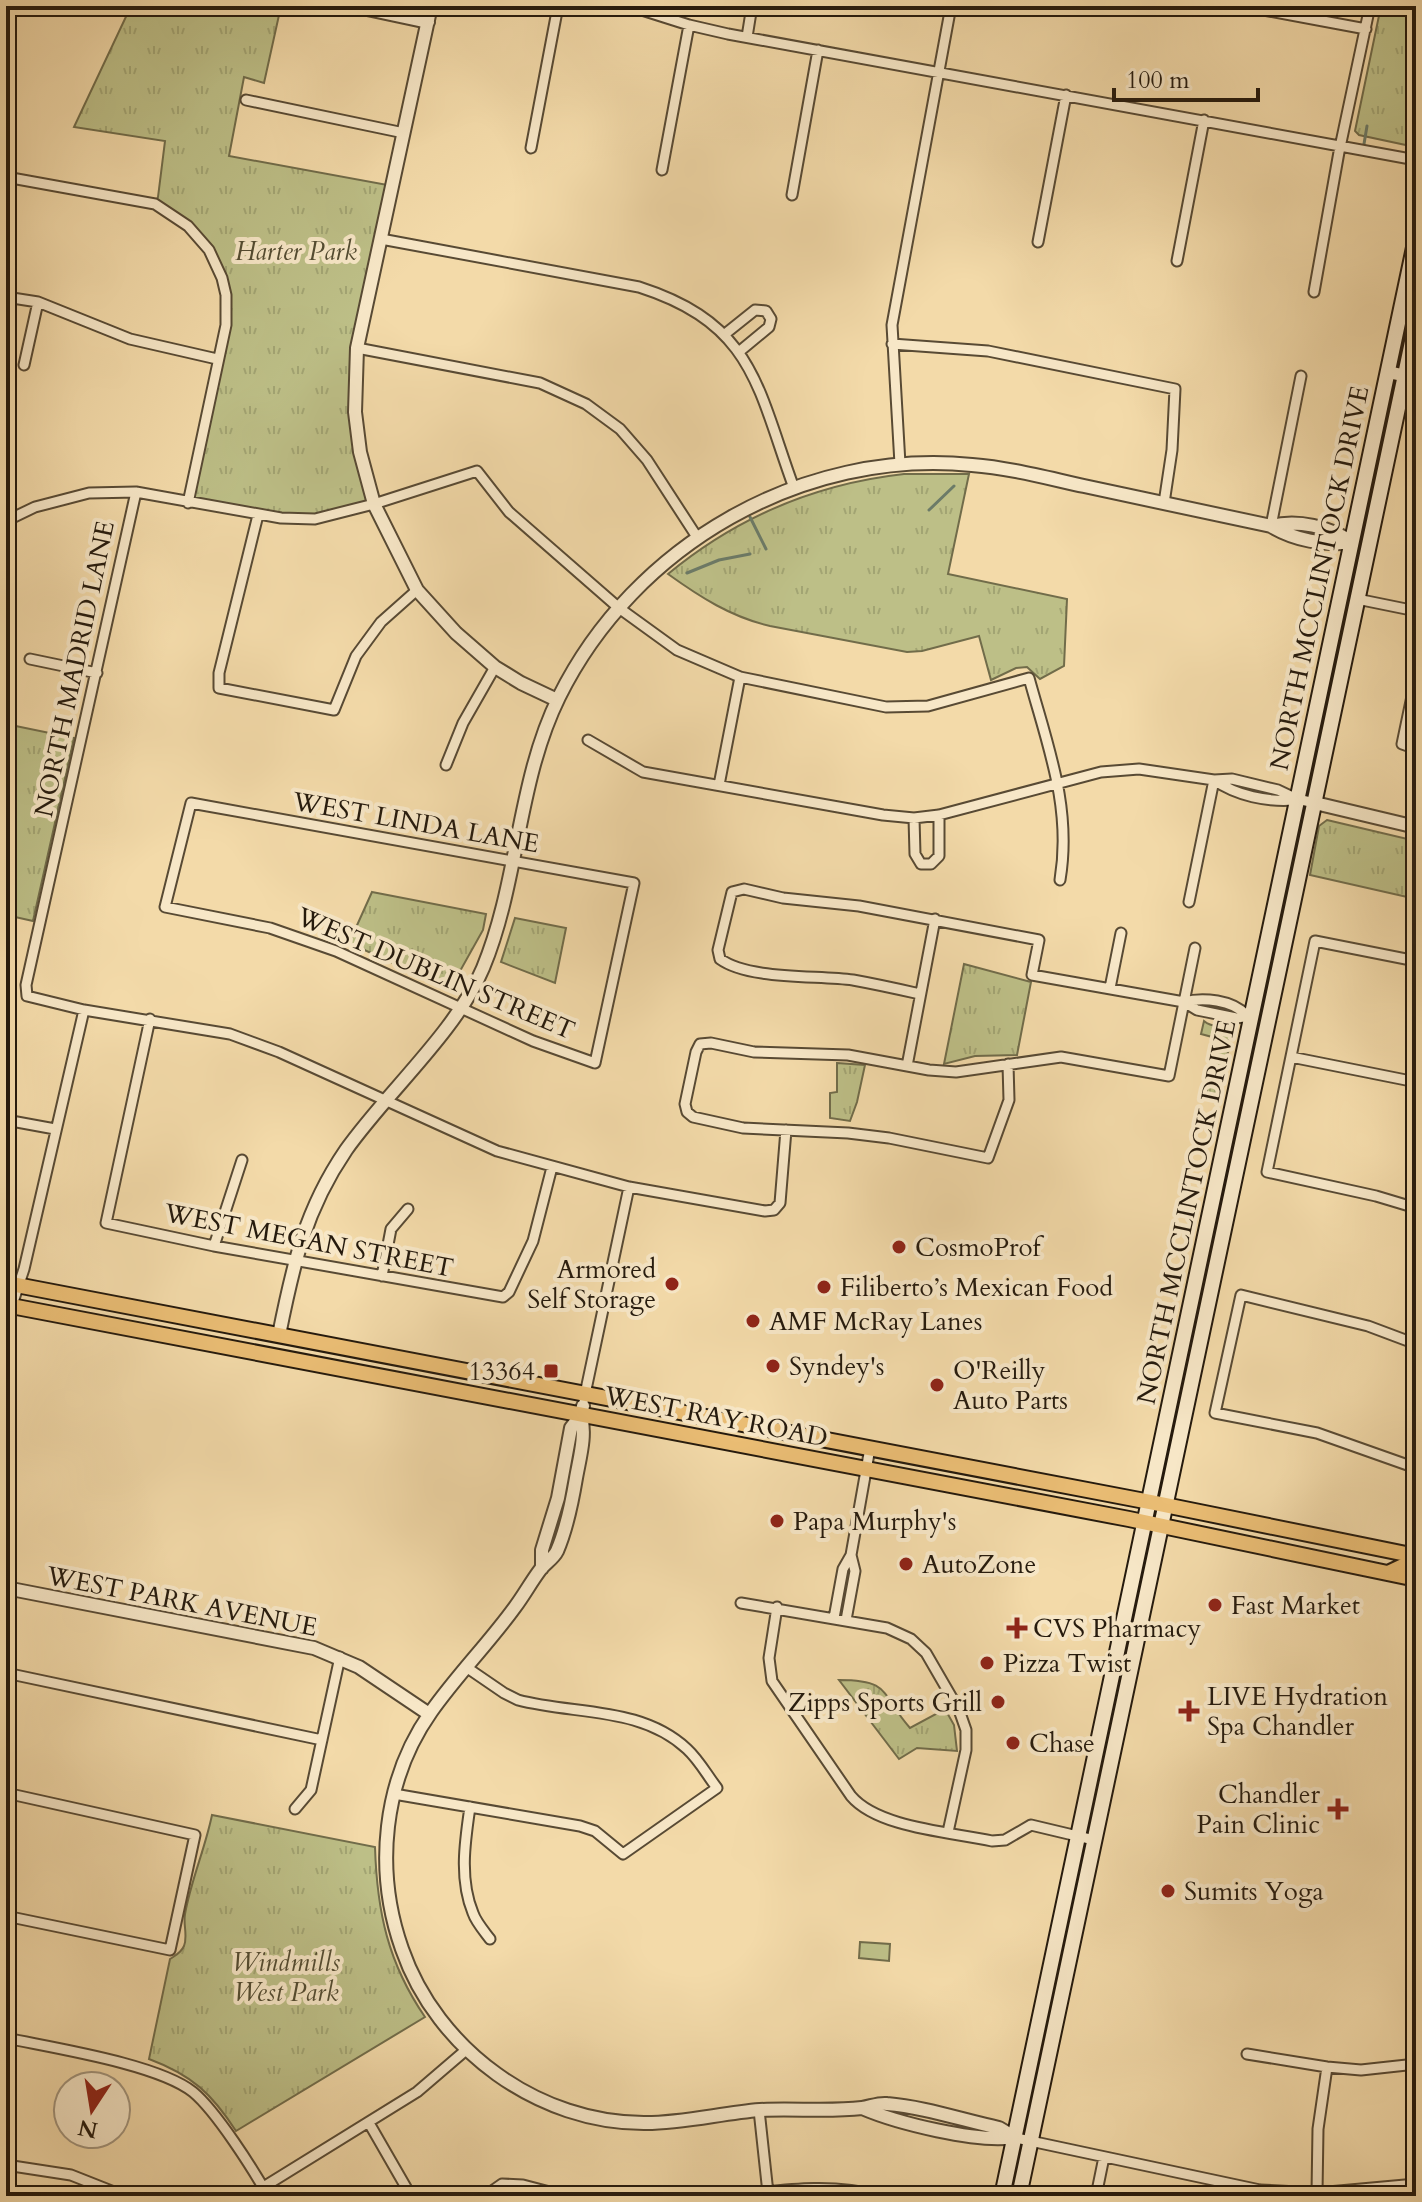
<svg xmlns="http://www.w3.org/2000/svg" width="1422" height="2202" viewBox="0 0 1422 2202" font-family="Cardo,serif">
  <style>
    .grass { fill: #bdbf87; stroke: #716c4a; stroke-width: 2 }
    .park { fill: url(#park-tufts); stroke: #716c4a; stroke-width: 2 }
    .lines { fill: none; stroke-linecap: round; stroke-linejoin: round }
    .stream { stroke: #6c7b68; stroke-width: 3 }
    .minor-casing { stroke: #584a34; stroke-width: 13 }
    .tertiary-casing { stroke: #584a34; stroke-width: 16 }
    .secondary-casing { stroke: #251a0d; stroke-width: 18 }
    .primary-casing { stroke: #251a0d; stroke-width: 18 }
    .minor { stroke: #f7e7c7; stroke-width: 9 }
    .tertiary { stroke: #f7e7c7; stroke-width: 12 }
    .secondary { stroke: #f7e7c7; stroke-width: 14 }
    .primary { stroke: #eabd74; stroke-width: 14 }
    .poi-dot { fill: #8f2418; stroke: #f7e7c7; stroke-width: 3 }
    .labels { text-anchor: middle; stroke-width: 8; stroke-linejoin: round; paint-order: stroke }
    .park-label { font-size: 26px; font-style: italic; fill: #534c32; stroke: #f7e7c7 }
    .street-label { font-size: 26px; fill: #251a0d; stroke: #f7e7c7 }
    .poi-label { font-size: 26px; fill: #251a0d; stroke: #f7e7c7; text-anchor: start }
  </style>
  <defs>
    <pattern id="park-tufts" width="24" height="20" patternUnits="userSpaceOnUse" patternTransform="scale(2)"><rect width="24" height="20" fill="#bdbf87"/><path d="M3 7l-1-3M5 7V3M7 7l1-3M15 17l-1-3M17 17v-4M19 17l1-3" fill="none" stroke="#a2a473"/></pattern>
  </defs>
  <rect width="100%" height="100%" fill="#f3daa9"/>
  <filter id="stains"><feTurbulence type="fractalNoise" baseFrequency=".0025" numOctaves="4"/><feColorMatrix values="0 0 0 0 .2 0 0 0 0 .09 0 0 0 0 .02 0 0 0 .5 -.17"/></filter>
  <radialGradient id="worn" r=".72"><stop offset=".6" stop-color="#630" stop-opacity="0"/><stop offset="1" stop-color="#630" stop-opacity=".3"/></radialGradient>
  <path class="grass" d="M860 1942 890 1944 889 1961 859 1958Z"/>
  <path class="park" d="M131 6H281L264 83 244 77 229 156 393 186 360 331 355 412 374 504 315 519 188 503 226 325 222 278 188 226 155 204 158 197 165 141 74 127Z
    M1381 6H1416L1415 147 1359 135 1355 131Z
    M904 474H969L948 574 1067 599 1064 666 1040 679 1027 667 1016 668 991 680 979 636 922 651 907 652 770 626C731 617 700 597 668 574 737 517 814 484 904 474Z
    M6 724 74 738 33 921 6 915Z
    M1327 820 1416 841V899L1310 875 1319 826Z
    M372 892 486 914 483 930 450 989 349 943Z
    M515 918 566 928 555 983 501 962Z
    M964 964 1031 982 1017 1055 975 1056 944 1064Z
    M1204 1021C1212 1028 1222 1026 1232 1024L1234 1031 1228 1041 1230 1048 1222 1065 1217 1100 1213 1101 1207 1096V1080L1218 1044 1212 1037 1201 1034Z
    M837 1063 865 1065 857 1102 850 1121 830 1118V1093L837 1092Z
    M839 1680C892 1680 880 1694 910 1728L945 1709 954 1725 957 1751 917 1748 899 1759Z
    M212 1815 375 1847C377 1912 388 1963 425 2017L236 2131C212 2094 192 2075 149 2059L170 1959C176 1955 181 1953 184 1946 188 1936 183 1925 185 1914 191 1880 205 1849 212 1815Z"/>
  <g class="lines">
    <path class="stream" d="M1363 150 1367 126
      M929 510 954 486
      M750 517 766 549
      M687 573 719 560 750 554"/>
    <g class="minor-casing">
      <path id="minor" d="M629 6 689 25 728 34 1416 160
        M1242 6 1366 29
        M747 37 752 6
        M246 100 404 133
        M531 148 558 6
        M662 170 689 25
        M6 177 155 204 188 226 209 250 222 278 226 295V325L188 503
        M792 195 818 50
        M381 239 639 287C754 324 757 387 794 488
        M1038 242 1066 95
        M1177 261 1204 120
        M1314 292 1339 152 1370 6
        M6 297 38 302 130 339 217 359
        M725 334 755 310 766 311 771 319 769 327 740 351
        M892 344 988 351 1175 389 1172 450 1164 503
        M357 348 540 383 586 404 620 429 647 460 697 537
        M24 365 38 302
        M900 464 892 325 951 6
        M136 492 26 985 27 996 84 1010 230 1034 279 1052 497 1151 629 1187 765 1211 774 1210 780 1203 786 1130
        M258 515 219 673V688L334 710 356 656 381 622 417 590
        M6 521 35 507 89 493 136 492 281 518 315 519 374 504 477 471 509 512 619 608 677 650 740 677 886 707 928 706 1029 678C1048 747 1072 808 1060 880
        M1271 526 1301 376
        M1357 599 1416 611
        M30 659 97 673
        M1416 677 1402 744 1416 749
        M588 740 643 772 883 815 914 818 939 815 1101 772 1139 769 1214 780 1232 779 1278 790 1297 799 1315 803
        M446 765 463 723 495 667
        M1214 780C1237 796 1267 802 1294 800
        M719 785 740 677
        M191 803 634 883 595 1063 533 1041 336 951 270 928 165 907Z
        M914 818 915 854 921 864H931L939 856V815
        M1189 902 1214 780
        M1416 961 1315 941 1267 1172 1376 1196 1416 1208
        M1110 988 1121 933
        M920 994C898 989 875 984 853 980 817 975 749 980 720 959L718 950 732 892 744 889 783 898 859 906 1039 940 1032 975 1184 1002 1197 1010 1236 1018 1252 1016
        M1184 1002C1203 997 1233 1000 1246 1015
        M150 1019 106 1223 214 1246 503 1297 509 1292 533 1241 552 1167
        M1291 1057 1416 1082
        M1008 1064 1009 1100 988 1158 889 1138 848 1133 743 1128 693 1117 687 1112 685 1104 696 1052 700 1044 711 1043 754 1052 848 1055 929 1070 956 1072 1061 1057 1169 1076 1195 948
        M907 1066 935 919
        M6 1120 55 1129
        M214 1246 242 1160
        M382 1276 391 1229 408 1209
        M6 1323 24 1269 84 1010
        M1416 1344 1368 1326 1241 1295 1215 1413 1317 1433 1416 1468
        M584 1399 629 1187
        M741 1603 887 1628 911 1639 926 1653 959 1710 966 1730V1750L948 1832
        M777 1607 769 1658 772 1681 851 1796C878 1828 951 1832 992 1841L1005 1840 1031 1825 1094 1840
        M834 1618 843 1569 851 1555 870 1448
        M846 1620 855 1571 851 1555
        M6 1673 322 1740
        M6 1793 195 1835 170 1950 6 1916
        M394 1794 580 1826 595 1831 623 1854 717 1788C707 1775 699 1760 687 1749 641 1706 575 1715 518 1700L504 1693 466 1667
        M470 1807C465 1841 459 1879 473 1913 476 1922 484 1931 490 1939
        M295 1809 311 1790 340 1657
        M6 2038C53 2048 158 2064 193 2092 216 2111 253 2169 268 2196
        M1247 2054 1327 2067 1361 2070 1416 2064
        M759 2110 768 2193
        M369 2123 411 2196
        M1021 2139 1260 2190 1317 2193 1416 2184
        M6 2165 71 2175 114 2192 119 2196
        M1317 2193 1318 2129 1327 2067
        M249 2196 417 2092 466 2050
        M485 2196 502 2184 523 2185 565 2196
        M727 2196C777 2191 830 2182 879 2196
        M1096 2196 1104 2157"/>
    </g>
    <g class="tertiary-casing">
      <path id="tertiary" d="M353 6 428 22
        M431 6 357 348 355 412 360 452 374 504 417 590 456 633 495 667 521 683 557 700
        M1388 372 1416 378
        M1271 526C1298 519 1329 527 1352 542
        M1315 803 1416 827
        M279 1335C293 1265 305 1210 346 1150 387 1092 456 1032 483 968 519 881 517 782 559 697 634 545 803 448 972 465 1010 468 1047 478 1084 486 1147 499 1209 513 1271 526 1294 540 1325 546 1352 542
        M581 1415C586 1436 580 1456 576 1478 572 1502 567 1528 557 1551 553 1559 545 1563 540 1570 531 1582 524 1595 515 1607 489 1643 457 1675 431 1712 383 1780 374 1870 402 1949 437 2050 539 2124 646 2123 684 2123 722 2113 760 2110 793 2108 828 2112 862 2108 870 2107 878 2103 887 2104 924 2107 962 2120 999 2128L1014 2137
        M542 1568V1550L558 1498 571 1428 581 1415 583 1406
        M6 1588 314 1648 359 1667 429 1714
        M862 2108C897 2123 977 2143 1014 2137"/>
    </g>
    <g class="secondary-casing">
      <path id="secondary" d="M1002 2196 1416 238
        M1019 2196 1416 323"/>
    </g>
    <g class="primary-casing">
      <path id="primary" d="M6 1283 1150 1502 1416 1556
        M6 1305 1129 1519 1416 1579
        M1388 1573 1405 1565 1416 1567"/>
    </g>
    <use href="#minor" class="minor"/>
    <use href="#tertiary" class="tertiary"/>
    <use href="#secondary" class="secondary"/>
    <use href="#primary" class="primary"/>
  </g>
  <g class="poi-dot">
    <circle cx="899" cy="1247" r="8"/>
    <circle cx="672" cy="1284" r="8"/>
    <circle cx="824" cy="1287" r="8"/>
    <circle cx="753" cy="1321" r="8"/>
    <circle cx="773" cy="1366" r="8"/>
    <rect x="543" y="1363" width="16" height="16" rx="4"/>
    <circle cx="937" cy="1385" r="8"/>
    <circle cx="777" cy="1521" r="8"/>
    <circle cx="906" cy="1564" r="8"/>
    <circle cx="1215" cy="1605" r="8"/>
    <path d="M1013 1616h8v8h8v8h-8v8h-8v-8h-8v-8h8z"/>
    <circle cx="987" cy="1663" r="8"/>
    <circle cx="998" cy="1702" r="8"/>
    <path d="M1185 1699h8v8h8v8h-8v8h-8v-8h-8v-8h8z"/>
    <circle cx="1013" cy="1743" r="8"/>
    <path d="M1334 1797h8v8h8v8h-8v8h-8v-8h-8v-8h8z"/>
    <circle cx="1168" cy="1891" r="8"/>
  </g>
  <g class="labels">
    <g class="park-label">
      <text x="296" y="260">Harter Park</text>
      <text x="286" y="1971">Windmills<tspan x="286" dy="30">West Park</tspan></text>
    </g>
    <g class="street-label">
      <text transform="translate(1319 578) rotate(-78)" y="9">NORTH MCCLINTOCK DRIVE</text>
      <text transform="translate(74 669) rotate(-78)" y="9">NORTH MADRID LANE</text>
      <text transform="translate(416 822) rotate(10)" y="9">WEST LINDA LANE</text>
      <text transform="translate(436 973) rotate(23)" y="9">WEST DUBLIN STREET</text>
      <text transform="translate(1186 1212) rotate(-78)" y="9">NORTH MCCLINTOCK DRIVE</text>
      <text transform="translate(309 1240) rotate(11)" y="9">WEST MEGAN STREET</text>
      <text transform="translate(716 1416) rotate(11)" y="9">WEST RAY ROAD</text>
      <text transform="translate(182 1601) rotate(11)" y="9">WEST PARK AVENUE</text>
    </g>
    <g class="poi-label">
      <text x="915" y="1256">CosmoProf</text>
      <text x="656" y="1278" text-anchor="end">Armored<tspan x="656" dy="30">Self Storage</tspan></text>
      <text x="840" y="1296">Filiberto’s Mexican Food</text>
      <text x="769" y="1330">AMF McRay Lanes</text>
      <text x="789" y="1375">Syndey's</text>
      <text x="953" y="1379">O'Reilly<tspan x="953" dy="30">Auto Parts</tspan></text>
      <text x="535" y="1380" text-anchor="end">13364</text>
      <text x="793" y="1530">Papa Murphy's</text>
      <text x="922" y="1573">AutoZone</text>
      <text x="1231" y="1614">Fast Market</text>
      <text x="1033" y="1637">CVS Pharmacy</text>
      <text x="1003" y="1672">Pizza Twist</text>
      <text x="1207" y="1705">LIVE Hydration<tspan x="1207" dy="30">Spa Chandler</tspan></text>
      <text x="982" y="1711" text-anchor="end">Zipps Sports Grill</text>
      <text x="1029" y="1752">Chase</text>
      <text x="1320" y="1803" text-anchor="end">Chandler<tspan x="1320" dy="30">Pain Clinic</tspan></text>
      <text x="1184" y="1900">Sumits Yoga</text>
    </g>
  </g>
  <rect width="1422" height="2202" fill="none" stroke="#f3daa9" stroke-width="32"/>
  <rect x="8" y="8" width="1406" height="2186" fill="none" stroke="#251a0d" stroke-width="4"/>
  <rect x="16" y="16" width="1390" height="2170" fill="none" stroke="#251a0d" stroke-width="2"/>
  <g transform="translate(92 2110) rotate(192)"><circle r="38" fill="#f7e7c7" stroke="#a3957d" stroke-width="2"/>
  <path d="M0-6L14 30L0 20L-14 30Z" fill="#8f2418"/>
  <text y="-12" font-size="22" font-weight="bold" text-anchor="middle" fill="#251a0d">N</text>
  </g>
  <path d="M1114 88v12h144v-12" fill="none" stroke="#251a0d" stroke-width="4"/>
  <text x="1126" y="88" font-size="24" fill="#251a0d" stroke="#f7e7c7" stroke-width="6" paint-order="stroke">100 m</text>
  <rect width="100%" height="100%" filter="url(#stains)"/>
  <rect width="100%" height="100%" fill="url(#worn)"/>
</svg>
